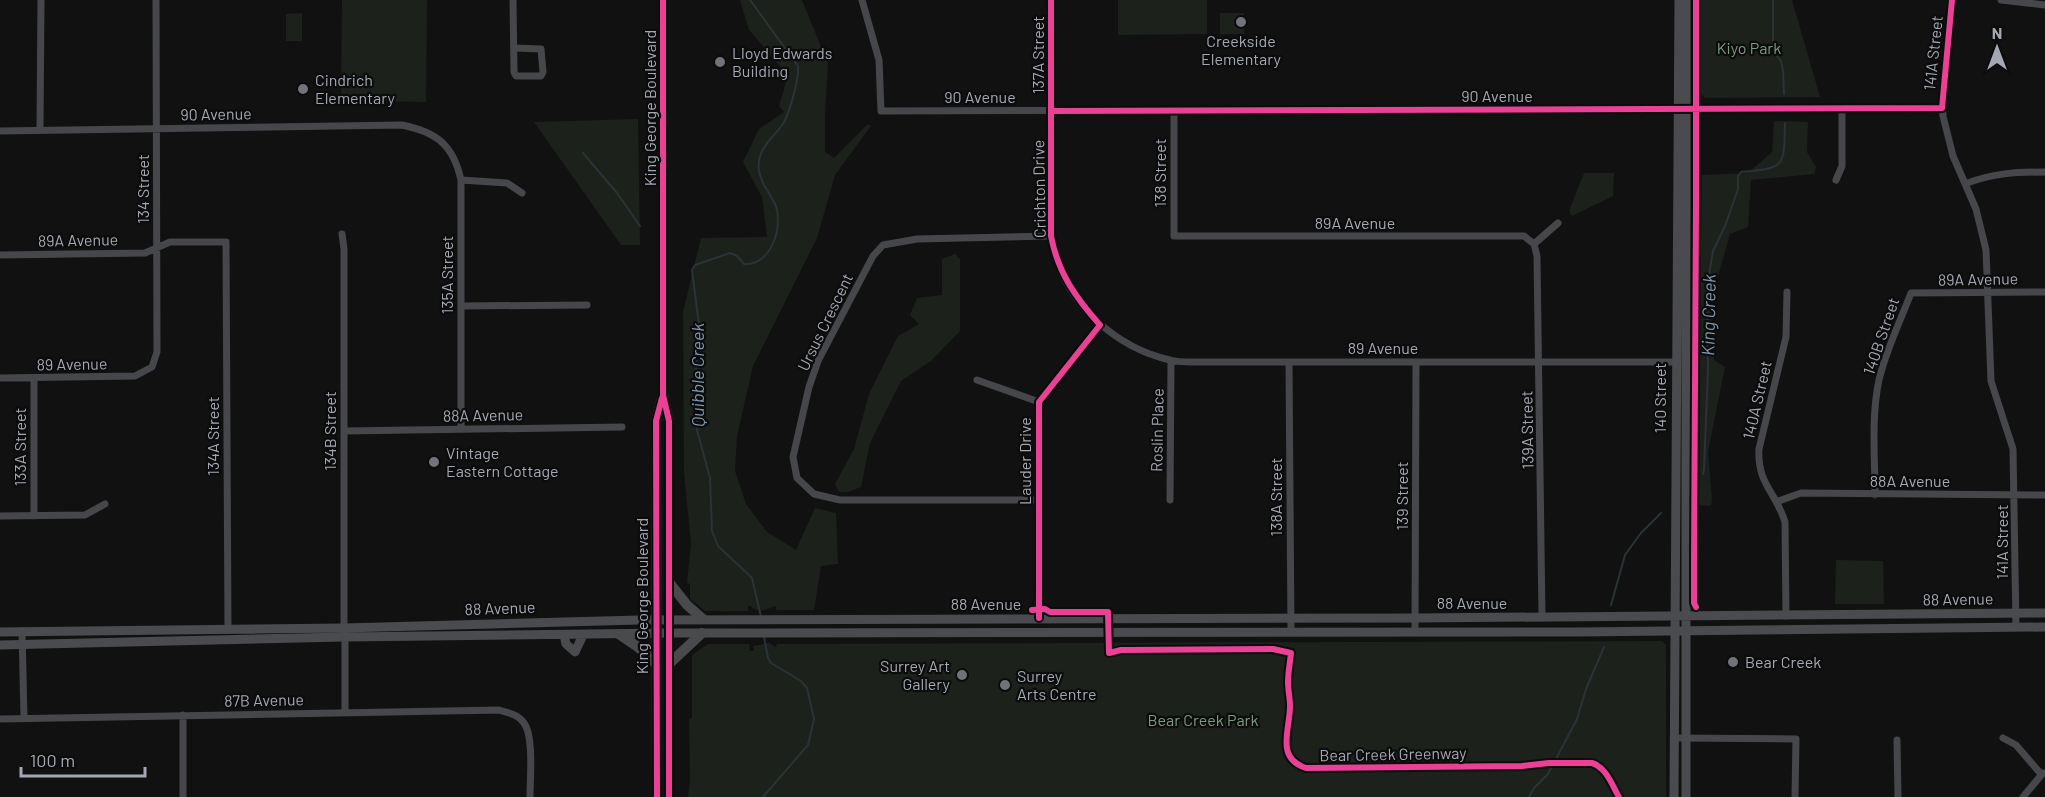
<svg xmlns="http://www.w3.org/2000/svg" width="2045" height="797" viewBox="0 0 2045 797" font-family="Barlow,sans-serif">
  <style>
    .green { fill: #1c211c }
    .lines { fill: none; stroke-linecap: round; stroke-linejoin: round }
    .stream { stroke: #2b3337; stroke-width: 2 }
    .street { stroke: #46474a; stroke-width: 7 }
    .secondary { stroke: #4a4b4e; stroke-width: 9 }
    .primary { stroke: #494a4c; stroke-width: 10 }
    .cycleway-casing { stroke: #0c0c0d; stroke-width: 10 }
    .cycleway { stroke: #ea4096; stroke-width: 6 }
    .poi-dot { fill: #71737a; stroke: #0c0c0d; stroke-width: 2 }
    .labels { text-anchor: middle; stroke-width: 4.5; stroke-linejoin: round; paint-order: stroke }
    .poi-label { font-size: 16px; fill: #a4a8b2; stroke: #0c0c0d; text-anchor: start }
    .park-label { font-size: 16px; fill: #7c9b7d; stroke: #0c0c0d }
    .street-label { font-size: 16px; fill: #a4a8b2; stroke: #0c0c0d }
    .water-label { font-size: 18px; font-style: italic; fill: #7d97aa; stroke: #0c0c0d }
  </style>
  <rect width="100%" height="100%" fill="#111112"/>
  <path class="green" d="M342 0H427L426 102 341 101Z
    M740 0H802L828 64 825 112V152L834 158 868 124 871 126 835 175 817 238 753 366 737 436 735 471 746 504 767 532 796 550 815 508 836 513 838 564 821 566 814 610H776V606L761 611 752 608 751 606H748V611H705L690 599V584L687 583 691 543 684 473 683 312 701 238 767 237 762 197 743 162 759 129 784 112 779 106 788 75 749 30Z
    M1118 0H1207V34L1118 35Z
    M1699 0H1792L1820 97 1705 98 1699 92Z
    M302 13V41H286V14Z
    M1220 13H1244V34H1220Z
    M638 119 640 245H621L534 122Z
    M1774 121 1808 122 1807 152 1816 167 1814 174 1751 180 1748 227 1730 234 1711 301 1714 360 1725 367 1708 452 1712 499 1711 506 1697 505 1702 175 1748 173 1772 152Z
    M1584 173H1614L1613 196 1572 216 1569 211Z
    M955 254 960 259V331L931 361 901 381 870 443 861 487 848 492H839L835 484 854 449 869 394 898 336 919 324 910 315 917 298 942 295V259Z
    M1836 560 1883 561 1884 604H1835Z
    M1662 641 1666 645V797H688L690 781 689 719 692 718V655L708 644H749L750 651H754L753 646 769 643 776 647 777 644Z"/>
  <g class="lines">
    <path class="stream" d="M750 0 798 66C799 79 790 112 783 124 772 139 756 149 759 171 761 184 770 193 775 204 784 225 772 266 744 264L737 256 730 253 695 265 692 270 699 325 696 364 697 430 710 478 712 531 718 546 752 578 761 617
      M1773 0V51L1781 61 1783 70 1784 94
      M583 153 617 193 640 226
      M1703 474 1704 469 1708 369 1707 287 1713 251 1725 226 1738 189V176L1741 172C1786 168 1784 167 1785 123
      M1611 605 1625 555 1641 533 1661 513
      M763 797 808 745 814 719 807 688 801 681 771 663 768 658 764 637
      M1529 797 1534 788 1548 774 1577 719 1586 689 1604 647"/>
    <path class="street" d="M513 0 514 72 516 76H541L543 72 541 49 514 48
      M862 0 879 60 881 111 1942 108
      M1051 0V218C1051 229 1051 240 1054 250 1066 304 1117 348 1170 360 1177 362 1186 362 1193 362H1675
      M1952 0 1942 98 1943 116 1953 156 1976 209 1986 250 1991 381 2013 449 2016 627
      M2001 0 2045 5
      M1174 110V236H1524L1534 244 1537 256 1542 617
      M40 130 41 0
      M0 131 402 125C436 132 453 144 461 180V429
      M461 180 507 183 522 193
      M1836 180 1842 166V108
      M1965 184C1992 173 2017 172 2045 172
      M342 234 344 249V628
      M1534 244 1558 223
      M0 255 145 253 170 242H226L228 630
      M461 306 587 305
      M1289 362 1291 632
      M0 378 135 376 152 367 157 352 156 0
      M34 378V516
      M977 380 1039 402
      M344 431 622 427
      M1875 495C1875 457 1871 417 1879 380 1886 350 1900 322 1911 293L2045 292
      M1039 500H840L814 494 797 478 793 457 809 387 818 361 873 256 883 245 917 239 1051 236
      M1170 500 1171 361
      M1776 502 1801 493 2045 495
      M0 516 85 515 105 504
      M1786 616 1785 522C1776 492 1757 484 1759 449L1786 337 1787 292
      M1039 619V402L1100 325
      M22 631 24 718
      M1415 631 1416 362
      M345 637V713
      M183 715V797
      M0 719 499 710C508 713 518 714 524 723 534 736 530 779 530 797
      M1674 738 1796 739 1795 797
      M2003 738 2016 745 2041 774
      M1897 740 1898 797
      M2023 797 2043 773"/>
    <path class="secondary" d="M0 632 344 628 639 620 1415 618 2045 613
      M564 635 566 644 575 652 583 635
      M0 645 345 637 669 633 1578 632 2045 627
      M1674 797 1679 0
      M1686 797V0"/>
    <path class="primary" d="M663 0V395L669 421V797
      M669 582 687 605 703 619
      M619 634 638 647 656 664
      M669 664 702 633
      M657 797 656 421 662 398"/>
    <g class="cycleway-casing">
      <path id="cycleway" d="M663 0V395L669 421V797
        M1696 0V209L1694 563V603L1696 607
        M1052 111 1942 108 1952 0
        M1032 610 1045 609 1050 612H1108L1109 653 1121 650 1273 649 1291 653C1290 663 1288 672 1288 682 1288 690 1290 698 1290 706 1290 730 1275 758 1306 768L1522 766 1549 763H1592C1606 767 1612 785 1619 797
        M1039 618V402L1100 325C1076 298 1058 273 1051 236V0
        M657 797 656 421 662 398"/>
    </g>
    <use href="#cycleway" class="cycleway"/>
  </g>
  <g class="poi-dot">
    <circle cx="1241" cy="22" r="6"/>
    <circle cx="720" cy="62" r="6"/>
    <circle cx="303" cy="89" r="6"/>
    <circle cx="434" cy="462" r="6"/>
    <circle cx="1733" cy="662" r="6"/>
    <circle cx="962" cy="675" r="6"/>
    <circle cx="1005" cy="685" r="6"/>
  </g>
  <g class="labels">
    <g class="poi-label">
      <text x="1241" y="47" text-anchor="middle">Creekside<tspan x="1241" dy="18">Elementary</tspan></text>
      <text x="732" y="59">Lloyd Edwards<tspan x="732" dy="18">Building</tspan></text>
      <text x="315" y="86">Cindrich<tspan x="315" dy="18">Elementary</tspan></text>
      <text x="446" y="459">Vintage<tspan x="446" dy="18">Eastern Cottage</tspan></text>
      <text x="1745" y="668">Bear Creek</text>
      <text x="950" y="672" text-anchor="end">Surrey Art<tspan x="950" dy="18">Gallery</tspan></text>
      <text x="1017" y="682">Surrey<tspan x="1017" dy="18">Arts Centre</tspan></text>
    </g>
    <g class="park-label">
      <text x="1749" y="54">Kiyo Park</text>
      <text x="1203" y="726">Bear Creek Park</text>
    </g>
    <g class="street-label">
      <text transform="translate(1933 53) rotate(-84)" y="6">141A Street</text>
      <text transform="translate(1038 55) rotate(-90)" y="6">137A Street</text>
      <text x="1497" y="102">90 Avenue</text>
      <text x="980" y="103">90 Avenue</text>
      <text transform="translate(650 108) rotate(-90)" y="6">King George Boulevard</text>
      <text transform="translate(216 114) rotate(-1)" y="6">90 Avenue</text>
      <text transform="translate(1160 173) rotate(-90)" y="6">138 Street</text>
      <text transform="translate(143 189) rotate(-90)" y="6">134 Street</text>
      <text transform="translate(1039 189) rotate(-91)" y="6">Crichton Drive</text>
      <text x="1355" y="229">89A Avenue</text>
      <text transform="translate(78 240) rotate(-1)" y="6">89A Avenue</text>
      <text transform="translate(447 275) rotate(-90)" y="6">135A Street</text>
      <text transform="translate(1978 279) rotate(-1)" y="6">89A Avenue</text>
      <text transform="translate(825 322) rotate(-64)" y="6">Ursus Crescent</text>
      <text transform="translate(1881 336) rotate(-71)" y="6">140B Street</text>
      <text x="1383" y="354">89 Avenue</text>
      <text transform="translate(72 364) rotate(-1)" y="6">89 Avenue</text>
      <text transform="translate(1660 398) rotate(-90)" y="6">140 Street</text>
      <text transform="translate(1757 400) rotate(-77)" y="6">140A Street</text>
      <text transform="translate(483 415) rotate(-1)" y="6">88A Avenue</text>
      <text transform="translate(1157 430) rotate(-89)" y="6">Roslin Place</text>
      <text transform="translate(1527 430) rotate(-91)" y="6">139A Street</text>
      <text transform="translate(330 431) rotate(-90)" y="6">134B Street</text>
      <text transform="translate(213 436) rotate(-90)" y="6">134A Street</text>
      <text transform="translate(20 447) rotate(-90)" y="6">133A Street</text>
      <text transform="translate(1025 461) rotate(-90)" y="6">Lauder Drive</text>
      <text x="1910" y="487">88A Avenue</text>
      <text transform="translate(1402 496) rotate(-90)" y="6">139 Street</text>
      <text transform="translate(1276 497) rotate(-90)" y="6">138A Street</text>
      <text transform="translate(2002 542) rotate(-90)" y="6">141A Street</text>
      <text transform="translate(642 596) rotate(-90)" y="6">King George Boulevard</text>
      <text transform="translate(1958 599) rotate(-1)" y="6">88 Avenue</text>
      <text x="1472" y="609">88 Avenue</text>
      <text x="986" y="610">88 Avenue</text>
      <text transform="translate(500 608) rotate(-2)" y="6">88 Avenue</text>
      <text transform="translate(264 700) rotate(-1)" y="6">87B Avenue</text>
      <text transform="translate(1393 754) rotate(-1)" y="6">Bear Creek Greenway</text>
    </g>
    <g class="water-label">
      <text transform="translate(1709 315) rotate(-89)" y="6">King Creek</text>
      <text transform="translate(698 375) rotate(-90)" y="6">Quibble Creek</text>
    </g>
  </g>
  <g transform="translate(1997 48)" stroke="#0c0c0d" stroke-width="4.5" paint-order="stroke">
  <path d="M0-4.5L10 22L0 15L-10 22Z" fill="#a4a8b2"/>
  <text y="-9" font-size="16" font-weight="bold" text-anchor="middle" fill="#a4a8b2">N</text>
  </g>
  <path d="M21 767v9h124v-9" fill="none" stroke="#a4a8b2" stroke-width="3"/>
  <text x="30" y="767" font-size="18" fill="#a4a8b2" stroke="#0c0c0d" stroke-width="4.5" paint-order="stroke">100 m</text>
</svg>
